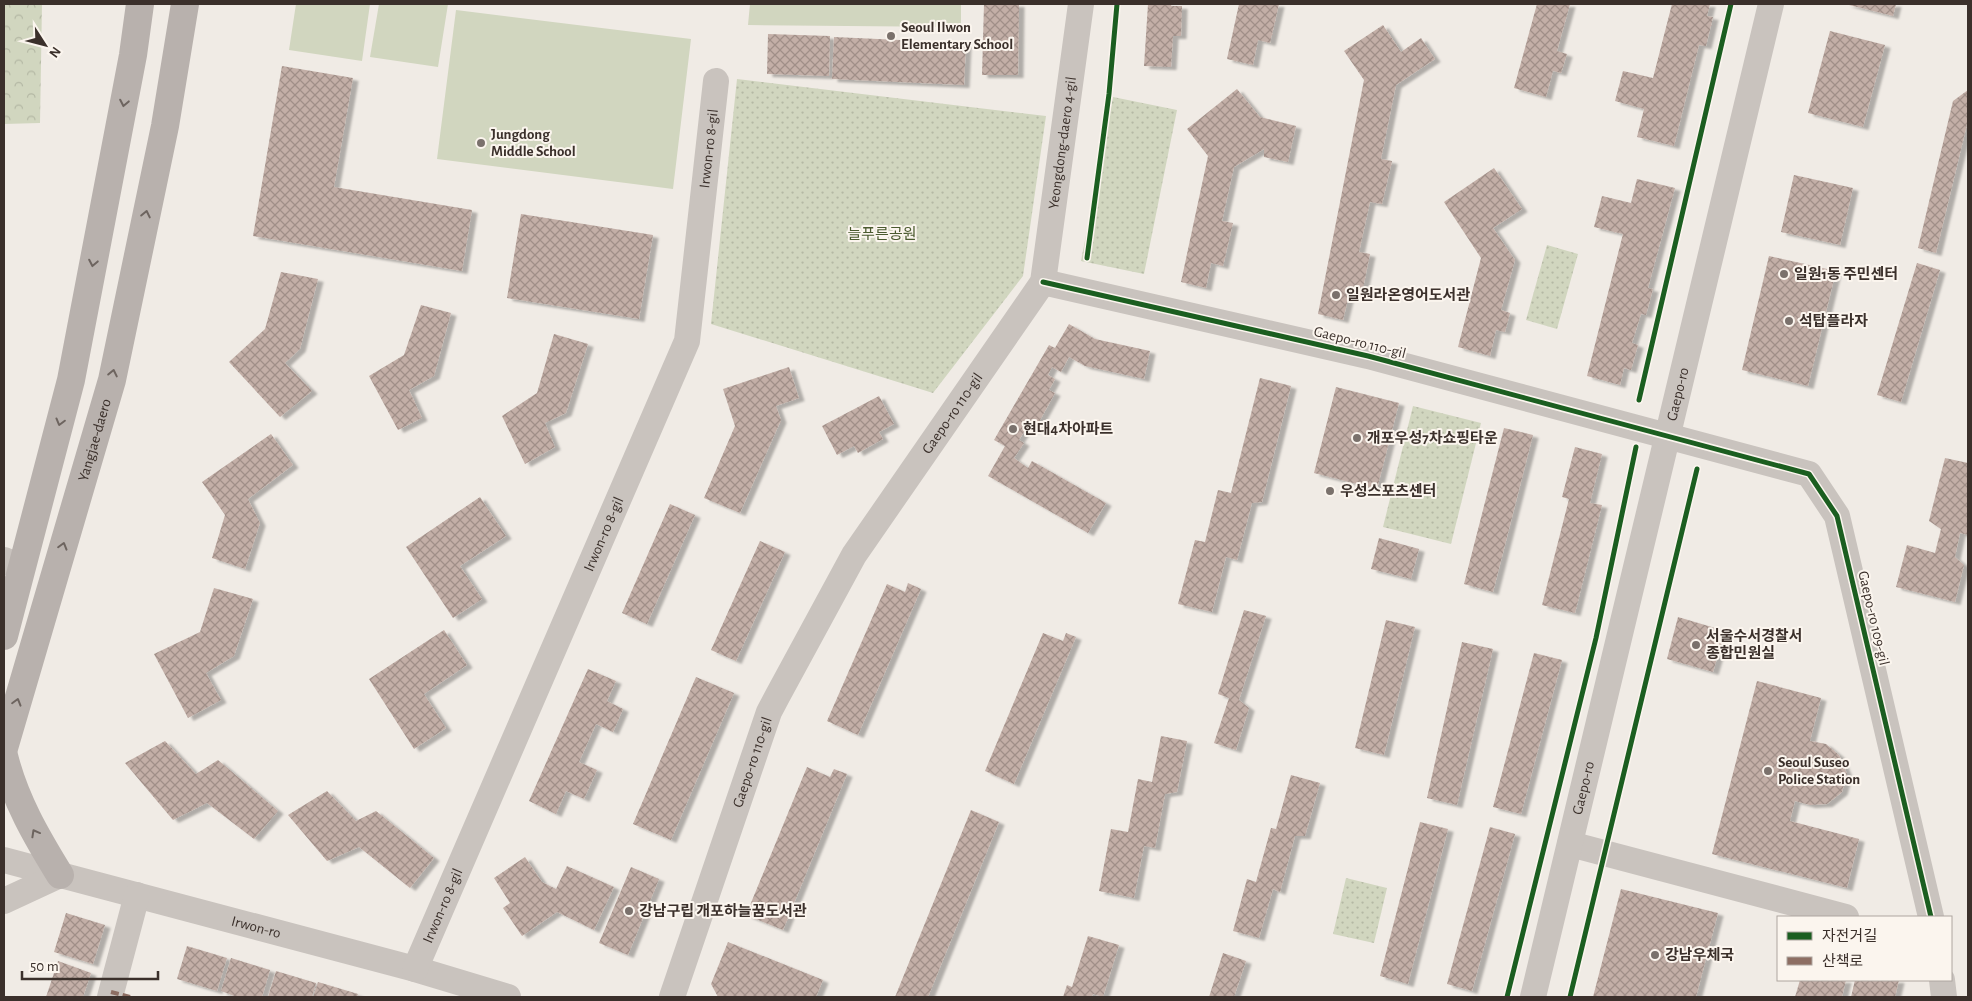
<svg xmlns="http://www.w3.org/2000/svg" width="1972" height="1001" viewBox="0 0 1972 1001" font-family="'Alegreya Sans','Noto Sans KR',sans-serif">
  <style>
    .grass { fill: #d1d6bf }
    .forest { fill: url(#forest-crowns) }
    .park { fill: url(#park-dots) }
    .building { fill: url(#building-cross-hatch); filter: url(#shadow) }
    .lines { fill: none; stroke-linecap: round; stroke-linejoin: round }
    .minor { stroke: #c9c3be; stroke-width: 26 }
    .major { stroke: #b8b1ad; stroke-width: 28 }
    .quiet { stroke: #8d6e63; stroke-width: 4; stroke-dasharray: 8 4; stroke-linecap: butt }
    .cycleway-casing { stroke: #fbf5ee; stroke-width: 8 }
    .cycleway { stroke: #1b5e20; stroke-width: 5 }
    .oneway { stroke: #6d645f }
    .poi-dot { fill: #7a716c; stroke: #fbf5ee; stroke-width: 2 }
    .labels { text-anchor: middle; stroke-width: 4; stroke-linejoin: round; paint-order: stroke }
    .poi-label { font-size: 15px; font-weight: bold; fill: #3b302b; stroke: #fbf5ee; text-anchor: start }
    .street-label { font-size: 15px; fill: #3b302b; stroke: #fbf5ee }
    .park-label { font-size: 15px; fill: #4a5a2e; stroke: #fbf5ee }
  </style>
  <defs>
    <pattern id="forest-crowns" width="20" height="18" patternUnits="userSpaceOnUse" patternTransform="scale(1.25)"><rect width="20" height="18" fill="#d1d6bf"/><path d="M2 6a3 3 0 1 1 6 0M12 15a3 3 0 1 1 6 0" fill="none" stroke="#b4b8a4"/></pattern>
    <pattern id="park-dots" width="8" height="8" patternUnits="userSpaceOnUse" patternTransform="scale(1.25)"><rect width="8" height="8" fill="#d1d6bf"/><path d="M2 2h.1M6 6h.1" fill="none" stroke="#b4b8a4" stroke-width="1.8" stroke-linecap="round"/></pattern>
    <pattern id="building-cross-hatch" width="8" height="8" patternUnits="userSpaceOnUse" patternTransform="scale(1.25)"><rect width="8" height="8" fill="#c3afa7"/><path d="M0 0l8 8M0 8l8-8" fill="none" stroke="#a08f88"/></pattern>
    <filter id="shadow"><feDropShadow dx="5.5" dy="3" stdDeviation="1" flood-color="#0004"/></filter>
  </defs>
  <rect width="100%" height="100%" fill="#f0ebe5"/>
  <path class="grass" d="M296 4H370L362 61 289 50Z
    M379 4H448L438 67 370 57Z
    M750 4H961V27L748 25Z
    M456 10 691 39 673 189 437 159Z"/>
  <path class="forest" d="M4 4H42L40 123 4 124Z"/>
  <path class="park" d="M737 79 1046 116 1023 276 933 393 711 324Z
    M1113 97 1177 110 1144 274 1081 261Z
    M1547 245 1578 254 1557 329 1526 320Z
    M1413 406 1481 423 1451 544 1383 527Z
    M1346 878 1387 888 1374 943 1333 934Z"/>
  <path class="building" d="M984 4H1019L1018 75H982Z
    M1148 4H1172L1171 6H1182L1181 36H1173L1171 67 1144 66Z
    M1239 4H1279L1270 43 1258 40 1253 65 1227 59Z
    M1537 4H1570L1557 51 1567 54 1561 73 1553 71 1546 97 1514 88Z
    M1672 4H1710L1707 16 1713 17 1706 46 1699 45 1674 146 1637 137 1644 109 1615 101 1623 71 1653 78Z
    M1845 4H1896L1893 16Z
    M1383 25 1401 52 1421 38 1435 59 1396 85 1381 159 1392 161 1382 204 1370 202 1359 252 1370 254 1361 298 1349 295 1343 320 1318 314 1364 80 1344 51Z
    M1830 31 1885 45 1863 127 1808 113Z
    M768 34 830 36 829 76 767 74Z
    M834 37 966 43 964 85 832 79Z
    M282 66 353 78 334 187 472 210 462 271 253 236Z
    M1237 89 1260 117 1296 126 1288 162 1264 157V149L1234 167 1222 221 1233 223 1223 266 1211 263 1206 288 1181 282 1208 156 1187 129Z
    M1968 90V120L1936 253 1918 248 1953 101Z
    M1494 168 1522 209 1493 228 1515 260 1501 310 1510 313 1505 332 1496 330 1490 356 1458 347 1481 258 1444 202Z
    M1794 175 1853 188 1840 245 1781 232Z
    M1637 179 1675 188 1648 288 1653 289 1646 315 1641 314 1632 343 1638 345 1631 370 1624 368 1620 385 1587 376 1623 234 1594 227 1602 196 1631 203Z
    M521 214 653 235 639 319 507 298Z
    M1769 256 1836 271 1808 386 1742 370Z
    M1917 263 1940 270 1901 402 1877 395Z
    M281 272 318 279 300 349 285 363 312 391 280 417 229 362 265 329Z
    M421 305 451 313 434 376 409 390 422 418 398 430 369 376 404 355Z
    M1069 324 1095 339 1150 351 1144 379 1085 366 1069 357 1061 372 1052 367 1048 375 1055 379 1049 390 1055 393 1034 431 1027 427 1019 440 1024 443 1014 458 1028 468 1032 461 1106 503 1088 533 988 476 1005 446 994 440 1049 345 1055 348Z
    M554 334 588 344 566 413 545 423 555 447 525 464 502 416 537 393Z
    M789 367 799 398 776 406 781 420 740 513 704 498 735 426 723 389Z
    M1260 378 1291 386 1262 502 1252 503 1237 560 1226 557 1212 612 1178 604 1195 540 1205 542 1218 490 1231 493Z
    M1336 387 1399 403 1377 489 1314 473Z
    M879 396 894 424 879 432 883 439 858 453 854 446 837 455 822 426Z
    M1504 428 1533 435 1493 592 1464 584Z
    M271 434 293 465 248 499 260 523 245 569 212 558 225 515 202 482Z
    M1575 447 1602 454 1590 503 1602 505 1575 613 1542 605 1569 499 1562 497Z
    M1945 458 1968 463V535L1960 533 1955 557 1964 565 1955 602 1896 587 1907 545 1935 553 1941 529 1929 521Z
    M480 497 506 536 460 566 482 599 453 618 406 547Z
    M670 504 695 515 647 624 622 613Z
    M1379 538 1419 549 1411 579 1371 569Z
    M760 541 785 552 736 661 711 650Z
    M908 583 921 589 858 735 827 721 887 584 905 592Z
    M214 588 253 599 234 656 206 673 221 700 188 718 154 654 200 632Z
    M1244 610 1266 616 1239 700 1249 708 1236 750 1214 743 1229 698 1218 694Z
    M1678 617 1725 631 1713 672 1667 659Z
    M1386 620 1415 627 1384 755 1355 748Z
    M444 630 467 665 424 694 446 728 414 749 369 679Z
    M1043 633 1063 641 1066 633 1076 637 1014 784 985 771Z
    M1462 642 1493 649 1457 805 1427 798Z
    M1534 653 1562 660 1521 814 1493 807Z
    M588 669 616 681 607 701 623 709 613 732 596 724 579 762 597 770 584 799 566 791 556 814 529 801Z
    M696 677 734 693 671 840 633 824Z
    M1757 681 1821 698 1810 741 1826 744 1839 755 1847 774 1842 792 1827 804 1810 805 1795 801 1790 821 1859 839 1847 888 1712 854Z
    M1161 736 1187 741 1177 792 1165 794 1155 848 1144 846 1134 898 1099 891 1111 829 1128 832 1138 779 1152 782Z
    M165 741 196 774 218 760 278 811 254 839 207 803 173 820 125 763Z
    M807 767 830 777 834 769 847 774 783 930 746 915Z
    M1291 775 1320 783 1305 836H1295L1280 892 1273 889 1259 938 1233 931 1247 879 1256 882 1271 828 1276 829Z
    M327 791 356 821 376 811 434 858 410 888 359 847 327 861 288 815Z
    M971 810 999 822 928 997H895Z
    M1420 822 1448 829 1408 984 1380 976Z
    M1490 827 1515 834 1472 991 1447 984Z
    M525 857 542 882 556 889 567 866 614 887 594 930 557 912 522 936 503 908 510 903 494 878Z
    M631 867 659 879 628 955 599 943Z
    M1621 889 1718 913 1696 997H1593Z
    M66 913 105 925 93 964 54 952Z
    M1088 936 1119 945 1103 997 1093 994 1092 997H1063L1067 985 1072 987Z
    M728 942 823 980 816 997H718L711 984Z
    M187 946 227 958 217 991 177 979Z
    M1223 953 1246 961 1234 997H1209Z
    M231 958 270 970 262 997H237L221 991Z
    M58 961 91 973 83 997H46Z
    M276 971 316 983 312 997H268Z
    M1800 980H1846L1842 997H1795Z
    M1855 980H1899L1895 997H1851Z
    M318 982 358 994 357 997H313Z"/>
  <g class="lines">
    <g class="minor">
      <path d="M1043 282 1368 356 1809 474 1837 516 1931 917"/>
      <path d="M4 560 22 568"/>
      <path d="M1570 844 1846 917"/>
      <path id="s1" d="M4 860 415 969 508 997"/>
      <path d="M4 901 60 875"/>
      <path id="s2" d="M415 969 687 341 716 81"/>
      <path d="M1942 980 1944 997"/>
      <path d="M110 997 137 895"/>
      <path id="s3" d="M672 997 769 712 778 695 854 555 1043 282 1081 4"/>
      <path id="s4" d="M1533 997 1771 4"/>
    </g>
    <g class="major">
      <path d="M4 636 71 380 133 55 140 4"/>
      <path id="s5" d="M4 748 112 380 165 126 185 4"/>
      <path d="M4 756C15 800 36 836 60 875"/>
    </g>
    <path class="quiet" d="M111 992 130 997"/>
    <g class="cycleway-casing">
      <path id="cycleway" d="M1087 258 1109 94 1117 4
        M1043 282 1368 356 1809 474 1837 516 1931 917
        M1639 400 1731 4
        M1507 997 1596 638 1636 447
        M1570 997 1697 469"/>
    </g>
    <use href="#cycleway" class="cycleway"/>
  </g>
  <defs><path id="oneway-chevron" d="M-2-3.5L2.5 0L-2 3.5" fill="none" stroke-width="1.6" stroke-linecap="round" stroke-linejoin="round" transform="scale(1.25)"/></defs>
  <g class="oneway">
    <use href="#oneway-chevron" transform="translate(124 103) rotate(101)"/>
    <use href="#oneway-chevron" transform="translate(146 214) rotate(-78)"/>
    <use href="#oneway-chevron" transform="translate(93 263) rotate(101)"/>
    <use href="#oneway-chevron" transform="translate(113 373) rotate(-78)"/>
    <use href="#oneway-chevron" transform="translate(60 422) rotate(105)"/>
    <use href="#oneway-chevron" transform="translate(63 546) rotate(-74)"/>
    <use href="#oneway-chevron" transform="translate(17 702) rotate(-74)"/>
    <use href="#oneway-chevron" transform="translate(35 833) rotate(-119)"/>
  </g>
  <g class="poi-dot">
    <circle cx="891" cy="36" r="5"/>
    <circle cx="481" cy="143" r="5"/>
    <circle cx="1784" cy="274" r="5"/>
    <circle cx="1336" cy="295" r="5"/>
    <circle cx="1789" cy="321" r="5"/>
    <circle cx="1013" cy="429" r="5"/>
    <circle cx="1357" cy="438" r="5"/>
    <circle cx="1330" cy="491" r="5"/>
    <circle cx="1696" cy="645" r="5"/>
    <circle cx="1768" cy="771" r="5"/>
    <circle cx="629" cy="911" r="5"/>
    <circle cx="1655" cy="955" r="5"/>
  </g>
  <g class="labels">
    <g class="poi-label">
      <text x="901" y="32">Seoul Ilwon<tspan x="901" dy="17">Elementary School</tspan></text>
      <text x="491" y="139">Jungdong<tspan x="491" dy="17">Middle School</tspan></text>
      <text x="1794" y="279">일원1동 주민센터</text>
      <text x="1346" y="300">일원라온영어도서관</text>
      <text x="1799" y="326">석탑플라자</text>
      <text x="1023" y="434">현대4차아파트</text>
      <text x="1367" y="443">개포우성7차쇼핑타운</text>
      <text x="1340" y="496">우성스포츠센터</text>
      <text x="1706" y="641">서울수서경찰서<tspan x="1706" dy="17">종합민원실</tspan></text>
      <text x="1778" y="767">Seoul Suseo<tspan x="1778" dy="17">Police Station</tspan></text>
      <text x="639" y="916">강남구립 개포하늘꿈도서관</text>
      <text x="1665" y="960">강남우체국</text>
    </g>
    <g class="street-label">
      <text dy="5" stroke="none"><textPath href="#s3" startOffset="952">Yeongdong-daero 4-gil</textPath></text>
      <text dy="5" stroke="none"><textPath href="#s2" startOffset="878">Irwon-ro 8-gil</textPath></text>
      <text transform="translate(1360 342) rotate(14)" y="5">Gaepo-ro 110-gil</text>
      <text dy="5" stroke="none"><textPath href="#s4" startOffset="620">Gaepo-ro</textPath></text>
      <text dy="5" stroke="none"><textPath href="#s3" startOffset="652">Gaepo-ro 110-gil</textPath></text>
      <text dy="5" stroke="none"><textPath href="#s5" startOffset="321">Yangjae-daero</textPath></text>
      <text dy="5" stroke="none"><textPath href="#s2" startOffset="474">Irwon-ro 8-gil</textPath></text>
      <text transform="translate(1874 618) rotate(77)" y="5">Gaepo-ro 109-gil</text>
      <text dy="5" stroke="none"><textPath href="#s3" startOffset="248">Gaepo-ro 110-gil</textPath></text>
      <text dy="5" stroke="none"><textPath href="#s4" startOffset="215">Gaepo-ro</textPath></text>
      <text dy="5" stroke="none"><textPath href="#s2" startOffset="69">Irwon-ro 8-gil</textPath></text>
      <text dy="5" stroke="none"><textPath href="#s1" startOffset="261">Irwon-ro</textPath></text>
    </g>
    <g class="park-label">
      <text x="882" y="239">늘푸른공원</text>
    </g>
  </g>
  <rect width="1972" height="1001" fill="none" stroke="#3b302b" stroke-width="10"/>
  <rect x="1777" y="916" width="175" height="65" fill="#fbf5ee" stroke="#aea6a0"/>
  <rect x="1787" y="932" width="25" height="8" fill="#1b5e20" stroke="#aea6a0"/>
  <text x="1822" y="941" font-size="15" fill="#3b302b">자전거길</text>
  <rect x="1787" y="957" width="25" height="8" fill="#8d6e63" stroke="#aea6a0"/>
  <text x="1822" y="966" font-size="15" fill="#3b302b">산책로</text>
  <g transform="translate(45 45) rotate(126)" stroke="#fbf5ee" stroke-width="4" paint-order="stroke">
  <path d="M0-4L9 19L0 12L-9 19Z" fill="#3b302b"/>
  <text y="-8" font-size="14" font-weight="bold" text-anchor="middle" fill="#3b302b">N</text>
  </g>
  <path d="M22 971v8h136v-8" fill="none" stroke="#3b302b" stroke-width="2.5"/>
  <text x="30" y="971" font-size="15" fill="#3b302b" stroke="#fbf5ee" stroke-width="4" paint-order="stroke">50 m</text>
</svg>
